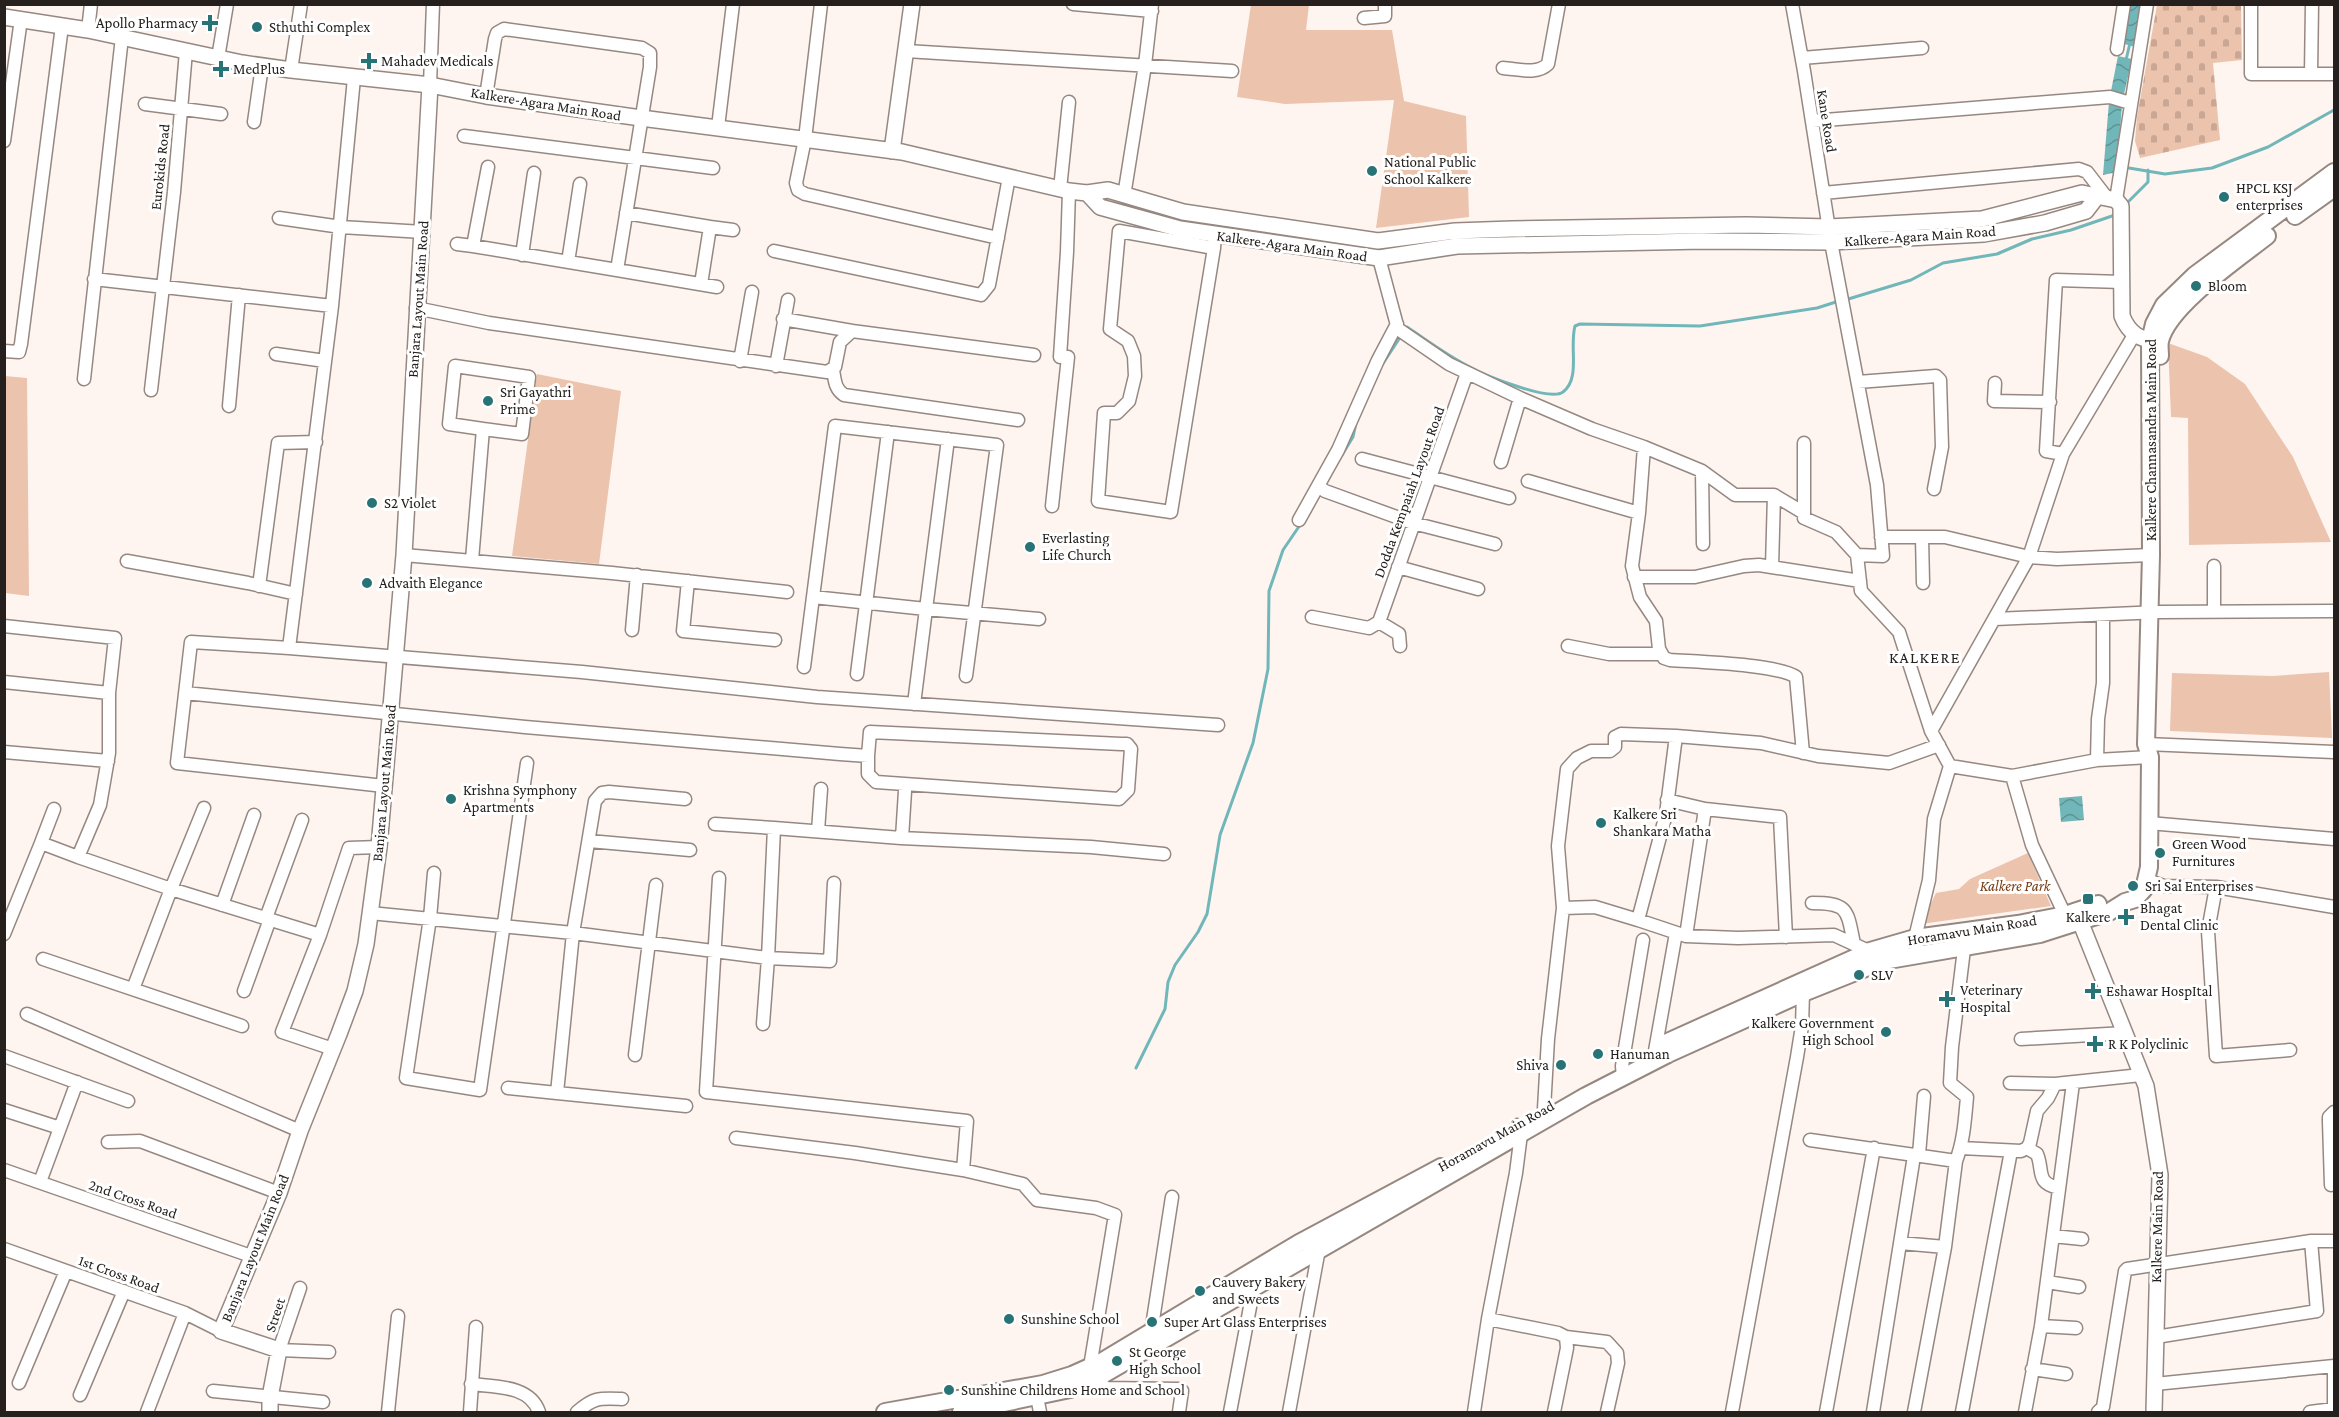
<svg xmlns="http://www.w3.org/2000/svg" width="2339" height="1417" viewBox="0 0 2339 1417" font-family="'Crimson Pro',serif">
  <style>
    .green { fill: #ecc3ad }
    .cemetery { fill: url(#cemetery-stones) }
    .water { fill: url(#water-waves) }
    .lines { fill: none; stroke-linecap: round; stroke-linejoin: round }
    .stream { stroke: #71b6b8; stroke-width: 3 }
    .minor-casing { stroke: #968881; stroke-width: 15 }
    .tertiary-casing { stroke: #968881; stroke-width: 18 }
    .secondary-casing { stroke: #968881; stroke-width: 20 }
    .minor { stroke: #fff; stroke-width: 12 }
    .tertiary { stroke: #fff; stroke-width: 15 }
    .secondary { stroke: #fff; stroke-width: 16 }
    .poi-dot { fill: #287375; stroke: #fff; stroke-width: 2 }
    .labels { text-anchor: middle; stroke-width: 6; stroke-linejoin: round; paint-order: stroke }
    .poi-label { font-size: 15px; fill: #25201d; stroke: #fff; text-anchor: start }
    .street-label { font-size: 15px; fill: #25201d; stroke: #fff }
    .park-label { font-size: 15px; font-style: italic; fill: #763911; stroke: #fff }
    .neighbourhood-label { font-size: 16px; letter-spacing: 1.5px; fill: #25201d; stroke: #fff }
  </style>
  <defs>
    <pattern id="cemetery-stones" width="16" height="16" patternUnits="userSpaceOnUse" patternTransform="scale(1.5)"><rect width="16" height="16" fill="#ecc3ad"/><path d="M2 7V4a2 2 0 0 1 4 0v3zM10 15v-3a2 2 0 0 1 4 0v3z" fill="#caa794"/></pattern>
    <pattern id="water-waves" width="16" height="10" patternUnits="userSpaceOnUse" patternTransform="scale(1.5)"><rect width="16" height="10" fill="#71b6b8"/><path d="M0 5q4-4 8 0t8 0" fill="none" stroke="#5d9495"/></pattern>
  </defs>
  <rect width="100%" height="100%" fill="#fef5f0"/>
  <path class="green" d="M1251 5H1309L1306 30H1392L1404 101 1466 116 1469 217 1376 228 1394 100 1285 104 1237 97Z
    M2168 343 2207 357 2245 384 2293 457 2331 542 2189 545 2188 418 2171 417Z
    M537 374 621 391 599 564 512 556Z
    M5 376 27 378 29 596 5 593Z
    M2329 672 2332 738 2170 731 2172 673 2272 676Z
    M2028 853 2051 906 1921 924 1936 893 1959 889 1970 879Z"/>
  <path class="cemetery" d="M2157 5H2241L2242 60 2213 63 2220 140 2140 158 2135 141 2137 117Z"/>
  <path class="water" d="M2129 5H2143L2135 47 2121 43Z
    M2118 56 2132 59 2124 94 2111 91Z
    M2109 102 2122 104 2117 172 2103 175Z
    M2082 796 2084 820 2061 822 2059 798Z"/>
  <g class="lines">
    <path class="stream" d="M2126 60 2130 43
      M2123 167 2165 174 2212 168 2268 147 2334 110
      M2126 204 2148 182V170
      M1845 300 1911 280 1943 263 1997 254 2032 239 2071 230 2115 215
      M1405 331 1407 327C1428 341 1448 356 1470 367 1484 375 1550 402 1563 392 1581 378 1569 347 1575 326L1580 324 1700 326 1817 308 1839 301
      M1380 368 1401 336
      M1342 455 1353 437 1356 423
      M1136 1068 1165 1009 1168 982 1175 965 1198 932 1207 914 1220 835 1253 743 1268 669 1269 591 1283 550 1300 525"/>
    <g class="minor-casing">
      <path id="minor" d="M821 4 805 139 796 183 798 190 805 194 998 238
        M1073 4 1152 11
        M1792 4 1804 71 1831 242 1877 485 1883 556 1857 555
        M2251 4V74H2334
        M1364 18 1385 16V4
        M88 30 91 4
        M2117 49 2124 4
        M906 51 1232 71
        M218 58 227 4
        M1802 58 1922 48
        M1503 68C1518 69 1537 75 1548 64L1559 4
        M291 70 301 4
        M2311 74 2312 4
        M354 78 332 306 289 648 582 672 817 697 1218 725
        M430 85 433 4
        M486 96 495 39 497 33 504 29 642 48 650 53V67L617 270 473 246 488 167
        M145 104 221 114
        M1813 121 2110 97 2130 103
        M254 122 262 66
        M718 127 733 4
        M464 136 713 168
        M4 141 21 19
        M1060 189 1069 102
        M1823 193 2079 169 2087 172 2107 198
        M1124 196 1145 65 1152 4
        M2116 200 2147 4
        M626 213 710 227 701 284
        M279 218 341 227 423 232
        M710 227 733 230
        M457 244 473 246
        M1214 248 1119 231 1110 329 1128 341 1134 356 1135 376 1129 401 1117 413H1104L1098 501 1171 512 1214 248 1215 235
        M774 251 981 295 989 285 1009 177
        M522 255 534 173
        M1379 258 1398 329 1449 364 1520 398 1592 429 1644 447 1702 471 1735 495H1774L1804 513V518L1836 532 1857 555 1861 591 1899 632 1931 731 1950 766 2012 776 2032 845 2065 915
        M568 262 580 184
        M617 270 717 287
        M94 279 332 306
        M416 308 489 323 827 372 835 367 840 342 852 331 1034 355
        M783 319 852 331
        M4 351 19 352 21 344 62 26
        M276 354 325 361
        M740 361 752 292
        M776 366 788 300
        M833 370C835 381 835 389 844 395L1018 420
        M84 379 122 37
        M1858 382 1936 376 1940 380 1942 447 1934 489
        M1995 383 1994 401 2050 402
        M151 390 174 192 186 51
        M229 406 239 295
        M948 439 926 609 1039 619
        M1804 443V513
        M1644 447 1639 513 1632 566 1640 597 1656 621 1659 649 1664 658 1670 660C1697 662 1777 664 1796 677L1803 753
        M2063 454 2046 451 2056 280 2122 282
        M1362 459 1509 498
        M1501 462 1520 398
        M1702 471 1703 544
        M1528 481 1639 513
        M1318 486 1325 491 1413 523 1495 544
        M1052 506 1068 357H1060L1067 252 1069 191
        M1299 520 1338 450 1378 360 1397 324
        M1881 537H1945L2029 557 2057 559 2151 555
        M1922 537 1923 583
        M404 555 612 573 787 592
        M472 560 483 429 449 424 455 366 529 377 522 434 483 429
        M127 561 248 583 296 594
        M1398 567 1478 589
        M1772 567 1774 495
        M1634 577H1695L1744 566 1759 565 1860 581
        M688 581 683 631 775 640
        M259 586 278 443 316 442
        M813 597 926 609 914 704
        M2214 612V566
        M1312 617 1369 628 1379 622
        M1995 619 2160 612 2334 611
        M1379 622 1467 373
        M1379 622 1399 634 1400 646
        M4 626 115 638 109 693V753L100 805 78 857 171 889 204 808
        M632 630 637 575
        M1568 646 1609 654H1661
        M289 648 191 642 177 763 384 786
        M804 667 835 426 997 445 966 676
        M857 674 888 432
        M4 682 109 693
        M185 693 525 727 840 754 868 756 870 732 1121 744H1127L1131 749 1128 790 1119 799 876 782 868 774V756
        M1931 731 2029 557 2063 454 2134 335
        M2146 744 2334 752
        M4 752 108 761
        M2097 760 2098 719 2103 683V615
        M2012 776 2097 760 2150 757
        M685 799 609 792 602 793 595 801 573 933 557 1093 686 1106
        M1667 800 1705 809 1780 817 1786 937
        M2149 823 2334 839
        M715 824 774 828
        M818 831 821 789
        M902 838 905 791
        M589 841 690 850
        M41 843 54 809
        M434 873 430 918 406 1078 480 1090 527 763
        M719 878 706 1092 967 1121 963 1170 855 1153 736 1138
        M2147 880 2164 886 2216 887 2334 907
        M2216 887 2208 931 2216 1056 2290 1050
        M1812 903C1849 903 1847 910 1854 944
        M222 905 254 815
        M1563 908 1558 846 1567 769 1577 758 1591 751H1610L1615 747V737L1621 734 1676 736
        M370 913 573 933 768 958 774 828 901 838 1091 847 1164 854
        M266 918 302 820
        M4 934 41 843 78 857
        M1686 936 1705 809
        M1916 944 1915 938 1929 880 1934 819 1950 766
        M1873 953 1834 935 1738 938 1686 936 1638 920 1666 814 1676 736 1761 743 1818 756 1889 763 1939 745
        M43 959 242 1026
        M133 989 171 889 320 935
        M244 991 270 919
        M27 1014 300 1131
        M763 1024 768 958 830 961 834 883
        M2021 1039 2125 1033
        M333 1049 282 1032 320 935 349 848 379 847
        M635 1055 656 885
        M4 1056 128 1101
        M1653 1062 1676 933
        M1623 1077 1622 1066 1643 940
        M2010 1083 2055 1084
        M508 1088 557 1093
        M1544 1109 1548 1039 1563 908 1595 907 1638 920
        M4 1110 60 1128
        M1517 1125 1521 1134 1516 1173 1488 1319 1558 1333 1566 1337 1567 1348 1554 1412
        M1810 1140 1956 1161
        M108 1142 140 1141 279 1193
        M1961 1148 2021 1151 2027 1148 2030 1143 2037 1111 2048 1098 2055 1084 2141 1075
        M2027 1148 2037 1154C2044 1171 2035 1183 2059 1188
        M1919 1154 1924 1096
        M4 1170 251 1256
        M963 1170 1023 1184 1037 1200 1096 1208 1115 1215 1090 1367 1105 1388 1178 1389 1182 1391 1179 1412
        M40 1182 77 1082
        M2331 1185 2329 1121V1117L2334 1112
        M2053 1236 2082 1239
        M1900 1243 1945 1247
        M4 1249 185 1313 221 1331
        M2047 1282 2079 1287
        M300 1288 279 1350 329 1352
        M2041 1326 2076 1328
        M1151 1333 1172 1197
        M1566 1337 1607 1342 1617 1353 1618 1363 1607 1412
        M2156 1337 2317 1311 2311 1241
        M2032 1369 2066 1374
        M19 1383 66 1271
        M471 1384C495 1387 530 1385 539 1412
        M2155 1384 2334 1366V1412
        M213 1391 323 1402
        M80 1395 124 1291
        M1037 1397 1040 1412
        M147 1412 185 1313
        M388 1412 398 1316
        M470 1412 476 1327
        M577 1412C594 1397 600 1398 622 1399
        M1230 1412 1254 1286
        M1289 1412 1319 1249 1317 1246
        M1474 1412 1488 1319
        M1732 1412 1797 1057 1802 1026 1803 993
        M1826 1412 1874 1148
        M1873 1412 1914 1156
        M1914 1412 1945 1247 1956 1161C1964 1140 1965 1118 1967 1097L1950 1083 1952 1047 1965 941
        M1962 1412 2011 1151
        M2025 1412 2041 1326 2073 1083
        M2098 1412 2103 1407 2125 1271 2127 1269 2311 1241H2334
        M2310 1412 2334 1409"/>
    </g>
    <g class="tertiary-casing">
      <path id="tertiary" d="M4 17 88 30 242 63 291 70 430 85 486 96 641 118 902 152 1069 191 1087 193 1108 190 1183 212 1378 241 1455 231 1512 229 1746 225 1829 227 1982 219 2082 193 2116 200 2121 206 2122 316C2129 334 2141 341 2160 341
        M892 151 912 4
        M1087 193 1100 207 1180 229 1379 258 1457 246 1703 241 1831 242 1984 234 2045 223 2086 211 2096 198
        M2076 911 2146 1086 2160 1175 2154 1412
        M270 1412V1397L279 1350 221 1331 279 1193 300 1131 339 1034 355 991 366 944 379 847 404 555 430 85"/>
    </g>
    <g class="secondary-casing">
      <path id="secondary" d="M2295 216 2334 188
        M2160 356C2160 351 2159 345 2160 341 2168 306 2239 258 2267 236
        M1663 1044 1870 951 1915 938 2018 924 2065 915 2098 904
        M885 1412 1043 1384 1072 1375 1101 1362 1299 1243 1441 1167
        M961 1412 1070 1389 1097 1378 1586 1096 1668 1054 1803 993 1883 961 2040 934 2109 912 2125 902 2135 899 2144 889 2149 867 2150 757 2146 744 2151 555 2150 341 2154 324 2164 305 2195 275 2334 172"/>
    </g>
    <use href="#minor" class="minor"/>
    <use href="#tertiary" class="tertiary"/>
    <use href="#secondary" class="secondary"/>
  </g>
  <g class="poi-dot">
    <path d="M207 14h6v6h6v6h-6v6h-6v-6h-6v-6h6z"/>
    <circle cx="257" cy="27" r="6"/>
    <path d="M366 52h6v6h6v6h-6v6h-6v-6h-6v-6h6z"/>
    <path d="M218 60h6v6h6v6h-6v6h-6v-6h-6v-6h6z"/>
    <circle cx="1372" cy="171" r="6"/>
    <circle cx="2224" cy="197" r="6"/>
    <circle cx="2196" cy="286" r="6"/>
    <circle cx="488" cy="401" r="6"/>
    <circle cx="372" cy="503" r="6"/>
    <circle cx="1030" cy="547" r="6"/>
    <circle cx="367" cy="583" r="6"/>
    <circle cx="451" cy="799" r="6"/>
    <circle cx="1601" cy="823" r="6"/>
    <circle cx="2160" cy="853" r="6"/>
    <circle cx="2133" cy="886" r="6"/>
    <rect x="2082" y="893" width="12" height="12" rx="3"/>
    <path d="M2123 908h6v6h6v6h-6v6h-6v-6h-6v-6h6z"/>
    <circle cx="1859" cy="975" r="6"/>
    <path d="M2090 982h6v6h6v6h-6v6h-6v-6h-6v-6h6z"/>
    <path d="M1944 990h6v6h6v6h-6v6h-6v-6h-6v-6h6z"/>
    <circle cx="1886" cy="1032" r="6"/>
    <path d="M2092 1035h6v6h6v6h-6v6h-6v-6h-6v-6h6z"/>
    <circle cx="1598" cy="1054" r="6"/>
    <circle cx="1561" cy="1065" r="6"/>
    <circle cx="1200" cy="1291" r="6"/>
    <circle cx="1009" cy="1319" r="6"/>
    <circle cx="1152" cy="1322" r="6"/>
    <circle cx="1117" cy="1361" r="6"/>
    <circle cx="949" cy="1390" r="6"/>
  </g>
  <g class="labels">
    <g class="poi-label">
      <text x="198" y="28" text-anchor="end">Apollo Pharmacy</text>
      <text x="269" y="32">Sthuthi Complex</text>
      <text x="381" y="66">Mahadev Medicals</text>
      <text x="233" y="74">MedPlus</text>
      <text x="1384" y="167">National Public<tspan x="1384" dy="17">School Kalkere</tspan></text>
      <text x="2236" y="193">HPCL KSJ<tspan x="2236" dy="17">enterprises</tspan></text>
      <text x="2208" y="291">Bloom</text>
      <text x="500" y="397">Sri Gayathri<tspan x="500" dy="17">Prime</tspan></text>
      <text x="384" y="508">S2 Violet</text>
      <text x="1042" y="543">Everlasting<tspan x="1042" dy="17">Life Church</tspan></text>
      <text x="379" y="588">Advaith Elegance</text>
      <text x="463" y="795">Krishna Symphony<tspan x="463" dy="17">Apartments</tspan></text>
      <text x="1613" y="819">Kalkere Sri<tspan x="1613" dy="17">Shankara Matha</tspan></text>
      <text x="2172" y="849">Green Wood<tspan x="2172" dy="17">Furnitures</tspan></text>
      <text x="2145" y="891">Sri Sai Enterprises</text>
      <text x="2140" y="913">Bhagat<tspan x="2140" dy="17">Dental Clinic</tspan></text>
      <text x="2088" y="922" text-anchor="middle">Kalkere</text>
      <text x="1871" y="980">SLV</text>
      <text x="1960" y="995">Veterinary<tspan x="1960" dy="17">Hospital</tspan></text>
      <text x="2106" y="996">Eshawar HospItal</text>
      <text x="1874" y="1028" text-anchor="end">Kalkere Government<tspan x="1874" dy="17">High School</tspan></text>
      <text x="2108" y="1049">R K Polyclinic</text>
      <text x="1610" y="1059">Hanuman</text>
      <text x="1549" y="1070" text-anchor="end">Shiva</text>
      <text x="1212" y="1287">Cauvery Bakery<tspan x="1212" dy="17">and Sweets</tspan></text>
      <text x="1021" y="1324">Sunshine School</text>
      <text x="1164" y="1327">Super Art Glass Enterprises</text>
      <text x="1129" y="1357">St George<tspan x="1129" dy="17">High School</tspan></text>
      <text x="961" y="1395">Sunshine Childrens Home and School</text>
    </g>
    <g class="street-label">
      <text transform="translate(546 104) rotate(9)" y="5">Kalkere-Agara Main Road</text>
      <text transform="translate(1827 121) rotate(81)" y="5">Kane Road</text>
      <text transform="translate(160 167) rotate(-84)" y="5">Eurokids Road</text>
      <text transform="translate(1920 236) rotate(-4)" y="5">Kalkere-Agara Main Road</text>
      <text transform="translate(1292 246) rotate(8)" y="5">Kalkere-Agara Main Road</text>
      <text transform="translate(418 299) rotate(-86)" y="5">Banjara Layout Main Road</text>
      <text transform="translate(2151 440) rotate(-90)" y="5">Kalkere Channasandra Main Road</text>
      <text transform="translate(1409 492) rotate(-70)" y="5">Dodda Kempaiah Layout Road</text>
      <text transform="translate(384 783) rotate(-85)" y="5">Banjara Layout Main Road</text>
      <text transform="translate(1972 930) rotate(-9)" y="5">Horamavu Main Road</text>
      <text transform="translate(1496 1136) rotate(-29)" y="5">Horamavu Main Road</text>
      <text transform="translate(133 1199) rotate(19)" y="5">2nd Cross Road</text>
      <text transform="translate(2157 1227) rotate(-89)" y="5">Kalkere Main Road</text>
      <text transform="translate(255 1248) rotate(-68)" y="5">Banjara Layout Main Road</text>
      <text transform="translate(119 1274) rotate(20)" y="5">1st Cross Road</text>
      <text transform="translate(275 1315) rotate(-72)" y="5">Street</text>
    </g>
    <g class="park-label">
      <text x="2015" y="891">Kalkere Park</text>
    </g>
    <g class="neighbourhood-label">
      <text x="1925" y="663">KALKERE</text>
    </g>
  </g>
  <rect width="2339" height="1417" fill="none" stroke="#25201d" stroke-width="12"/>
</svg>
